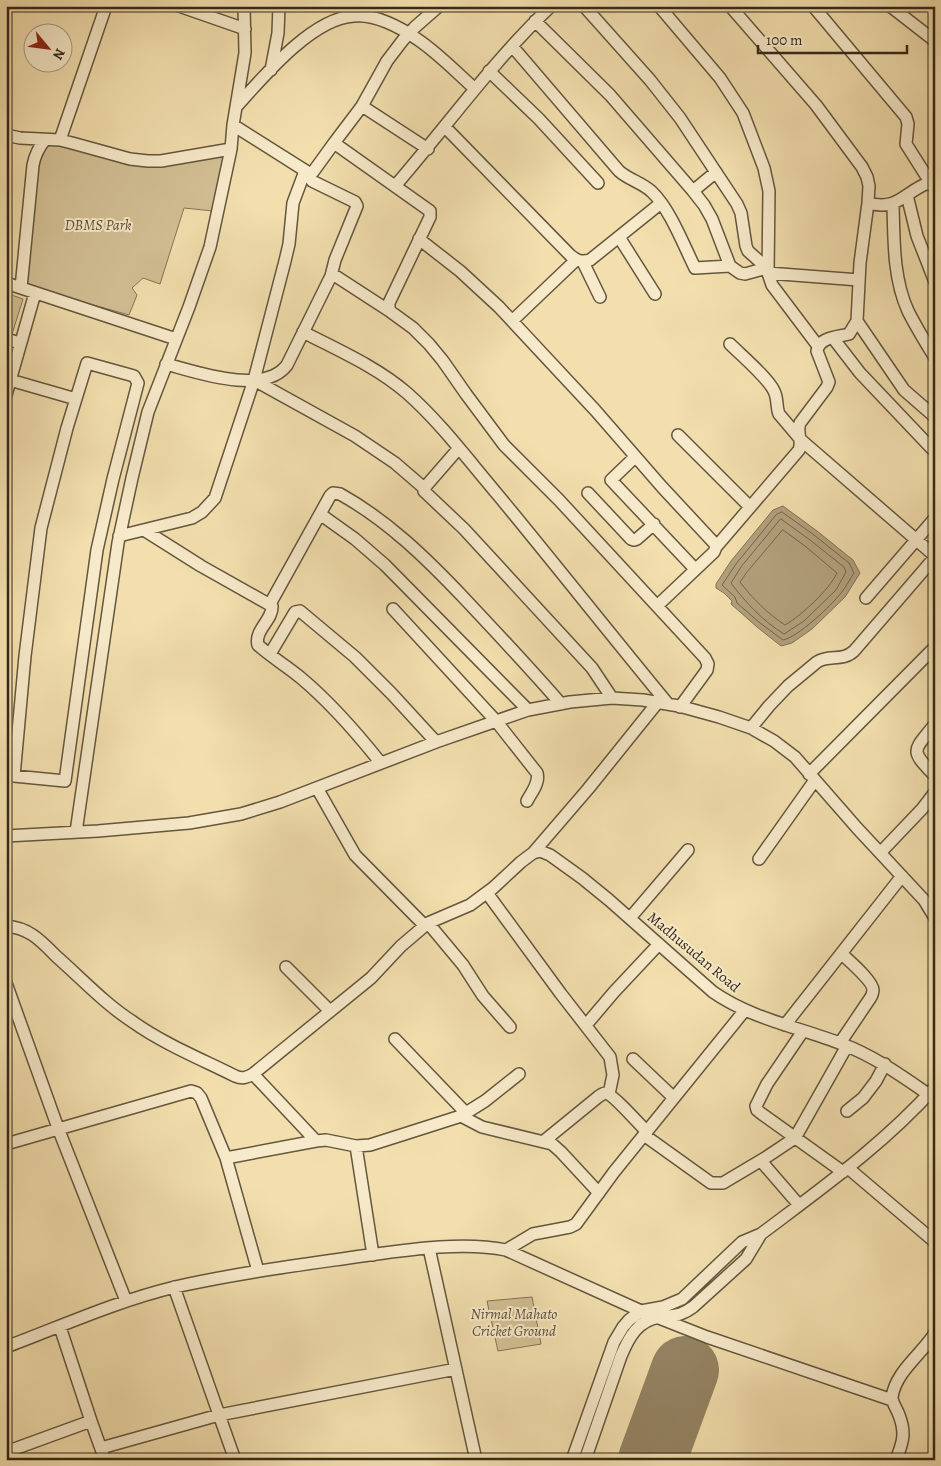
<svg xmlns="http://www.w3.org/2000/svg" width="941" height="1466" viewBox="0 0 941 1466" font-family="Alegreya,serif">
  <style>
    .green { fill: #d3c095; stroke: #847458 }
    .water { fill: #b2a17c; stroke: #807155 }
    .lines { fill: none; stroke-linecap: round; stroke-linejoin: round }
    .shore { stroke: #73644b; stroke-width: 1 }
    .runway { stroke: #948464; stroke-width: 68 }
    .minor-casing { stroke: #64563f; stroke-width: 14 }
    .minor { stroke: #f7eaca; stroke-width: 11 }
    .labels { text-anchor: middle; stroke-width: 4; stroke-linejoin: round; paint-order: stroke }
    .park-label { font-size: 15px; font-style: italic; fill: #5c4e39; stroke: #f7eaca }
    .street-label { font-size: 15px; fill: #34281a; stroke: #f7eaca }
  </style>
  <rect width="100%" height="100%" fill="#f3dfae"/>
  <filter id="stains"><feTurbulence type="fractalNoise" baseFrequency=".004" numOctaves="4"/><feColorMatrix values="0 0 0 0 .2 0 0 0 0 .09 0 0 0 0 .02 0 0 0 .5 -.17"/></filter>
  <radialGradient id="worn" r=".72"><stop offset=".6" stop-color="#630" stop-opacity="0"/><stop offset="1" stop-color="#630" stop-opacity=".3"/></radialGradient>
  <path class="green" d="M48 145 67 146 145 166 228 153 213 211 184 208 160 284 143 278 132 288 137 295 129 315 23 285 37 151Z
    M6 293 23 299 8 347 6 346Z
    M532 1297 541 1344 498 1351 487 1301Z"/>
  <path class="water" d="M783 506 817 531 853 560 860 573 845 597 812 629 792 643 781 646 757 627 731 604 732 601 724 593 716 588V584L731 561 773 510Z"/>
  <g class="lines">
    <path class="shore" d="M782 512 814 535 849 563 854 573C850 579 846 587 841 593 831 606 798 637 783 640L760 623 737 603 735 597 722 585 736 564 776 515Z
      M781 519 810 540 844 567 846 572 836 590 804 621 784 634C764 622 744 601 731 583L741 567Z
      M783 530 805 546 837 573C829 590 802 615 785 625 768 614 752 598 740 582L747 572Z"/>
    <path class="runway" d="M652 1460 685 1370"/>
    <g class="minor-casing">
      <path id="minor" d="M179 6 245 29
        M584 6 650 80 680 118 737 204 741 213 746 246 748 251 767 268
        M659 6 720 78 743 113 764 168 769 191 768 273 772 285 818 346
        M813 6 906 117 908 124 906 144 932 185
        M890 6 935 41
        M535 21 610 95 693 191 704 205 712 219 730 266
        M512 46 619 171C629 180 643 183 652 192 670 209 684 246 695 268L730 266 740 273 745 274 767 268
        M271 70 278 33 279 6
        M489 71 539 119 598 183
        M362 106 428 149
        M236 107C263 77 312 18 354 16 375 14 400 27 417 39 438 53 456 72 475 89
        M233 125 309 173 313 172 334 143 430 211V217L389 303V309L391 312 413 328 429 344 443 361 466 394 504 445 559 500 705 658 708 664 707 670 680 707
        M445 127 570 255C577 261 581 262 590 260L661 203
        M6 135 20 138 60 140 72 143 130 159 148 161H161L231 149
        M60 140 106 6
        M334 143 362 106 387 61 403 40 415 27 439 6
        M312 181 355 202 357 206 335 260 331 276
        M395 186C447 126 493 61 551 6
        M693 191 716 172
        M907 195 917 236 935 282
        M868 203C898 211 903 193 928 183L932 185 935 188
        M893 204C894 240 893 278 908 311 916 327 926 343 935 358
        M619 237 655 294
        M419 239 460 271 499 307 595 410 662 487 715 544 716 547 714 552 657 606
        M583 262 600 297
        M768 273 859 280
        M6 283 176 339
        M21 288 33 165C35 155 38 148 45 140
        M512 321 576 260
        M857 321 904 390 935 417
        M303 332C338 350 377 367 407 393 441 423 469 461 498 495 555 564 611 635 668 704
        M833 338 860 373 935 452
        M6 339 20 343
        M730 344C742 356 768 378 774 391 778 398 776 407 779 414L801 440 935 556
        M87 363 134 376 138 383 113 479 97 550 65 781 14 776 25 656 41 528 67 428Z
        M166 364C196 372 264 396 287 365L330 278 334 275 391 312
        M10 380 76 399
        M254 380 355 436 395 463 424 488
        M6 395 35 293
        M678 435 750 507
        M459 448 426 486 424 491 426 493 464 529 592 668 612 698
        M635 457 611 480 695 569
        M588 493 631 539 634 540 637 539 654 524
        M320 514 355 539 385 565 528 710
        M144 530 201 566 272 606C273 620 254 630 258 645 271 657 287 666 301 678 331 703 356 732 380 762
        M119 536 192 518 202 512 215 498 254 380 285 261 289 244 293 203 305 171
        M716 547 799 450C803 440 796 432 800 423L827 387 829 382 817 351C819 337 838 337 849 334L857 321 860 263 868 203 869 186 867 177 862 167 816 105 730 6
        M866 598 935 518
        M270 604 330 496 333 493 340 494C387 520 426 558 463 597 496 632 529 667 561 704
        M393 609 496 721 537 773C540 783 531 793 527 801
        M270 654 295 612 300 611 355 657 392 694 436 742
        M935 724C913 752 909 749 935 776
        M751 728 769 706 788 686 817 662C829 654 842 662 854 651L935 557
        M809 774 935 647
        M317 788 355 855 425 926
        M76 832 118 543 132 478 148 412 189 307 210 247 231 149 233 125 245 53 244 6
        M6 836 98 831 189 823 241 814 280 802 436 742 528 710 570 702 612 698 643 700 679 706 719 717 751 728 774 741 795 757 857 828 924 900 935 918
        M881 852 922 809 935 792
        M533 853 540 851 550 855 582 878 609 900 713 992C752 1019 798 1027 842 1044 874 1056 900 1075 928 1094
        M759 859 815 780
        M487 893 561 994 610 1057 613 1075 609 1094
        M630 918 688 850
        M428 923 463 965 483 996 510 1027
        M6 926C30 928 41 941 57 957 82 979 105 1004 133 1022 164 1044 201 1059 235 1076 242 1079 246 1078 253 1074L371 978 401 946 428 923 470 905 493 888 521 862 533 853 588 789 658 702
        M286 967 330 1011
        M6 983 58 1128 126 1301
        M586 1025 614 992 659 944
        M785 1025 902 876
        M803 1031 767 1084 756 1106 757 1110 762 1114 843 1172
        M395 1039 466 1113
        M840 1043 871 997C872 996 873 991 873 990 873 981 848 960 842 954
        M633 1059 674 1098
        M253 1074 316 1141
        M847 1111 863 1098 876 1081 885 1064
        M461 1116 485 1101 519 1074
        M644 1135 711 1183H723L765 1158 795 1138 847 1046
        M544 1141 598 1097C599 1096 604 1093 605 1093 612 1093 641 1126 647 1132
        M6 1144 191 1091 197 1093 201 1098 226 1158 258 1271
        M356 1146 373 1255
        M226 1158 316 1141 326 1140 356 1146 370 1145 461 1116 482 1127 552 1144 561 1152 599 1193
        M761 1161 799 1205
        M848 1168 935 1242
        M429 1248 476 1460
        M506 1250 533 1234 570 1227 576 1224 614 1172 745 1010
        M174 1287 235 1460
        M60 1327 91 1421 105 1460
        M6 1347C62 1326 117 1301 175 1287 237 1273 300 1265 362 1256 406 1250 463 1241 506 1250L641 1311 707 1337 892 1400
        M101 1448 219 1415 456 1369
        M6 1452 91 1421
        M572 1460 614 1342 623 1327 629 1320 641 1311 663 1307 682 1299 742 1242 761 1234C822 1188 884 1144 935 1087
        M585 1460 621 1356C629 1337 638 1320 660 1317 675 1315 681 1316 693 1307L746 1259 761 1234
        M896 1460C903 1442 906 1433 899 1415 897 1409 892 1403 892 1397 896 1371 922 1354 935 1333"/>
    </g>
    <use href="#minor" class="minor"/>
  </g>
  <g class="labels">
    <g class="park-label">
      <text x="98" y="230">DBMS Park</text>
      <text x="514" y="1319">Nirmal Mahato<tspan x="514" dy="17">Cricket Ground</tspan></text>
    </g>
    <g class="street-label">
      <text transform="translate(694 952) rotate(40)" y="5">Madhusudan Road</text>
    </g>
  </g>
  <rect width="941" height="1466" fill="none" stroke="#f3dfae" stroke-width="25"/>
  <rect x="8" y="8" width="926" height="1451" fill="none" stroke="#34281a" stroke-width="2.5"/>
  <rect x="12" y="12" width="916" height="1441" fill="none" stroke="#34281a"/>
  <g transform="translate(48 48) rotate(119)"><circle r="24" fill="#f7eaca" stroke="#a99c84"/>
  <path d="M0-4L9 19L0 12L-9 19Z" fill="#8f2418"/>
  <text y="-8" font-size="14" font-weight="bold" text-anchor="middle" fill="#34281a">N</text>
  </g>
  <path d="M758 45v8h149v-8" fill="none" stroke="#34281a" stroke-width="2.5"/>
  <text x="766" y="45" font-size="15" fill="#34281a" stroke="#f7eaca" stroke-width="4" paint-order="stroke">100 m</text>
  <rect width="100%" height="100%" filter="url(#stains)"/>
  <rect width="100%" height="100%" fill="url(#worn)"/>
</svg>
